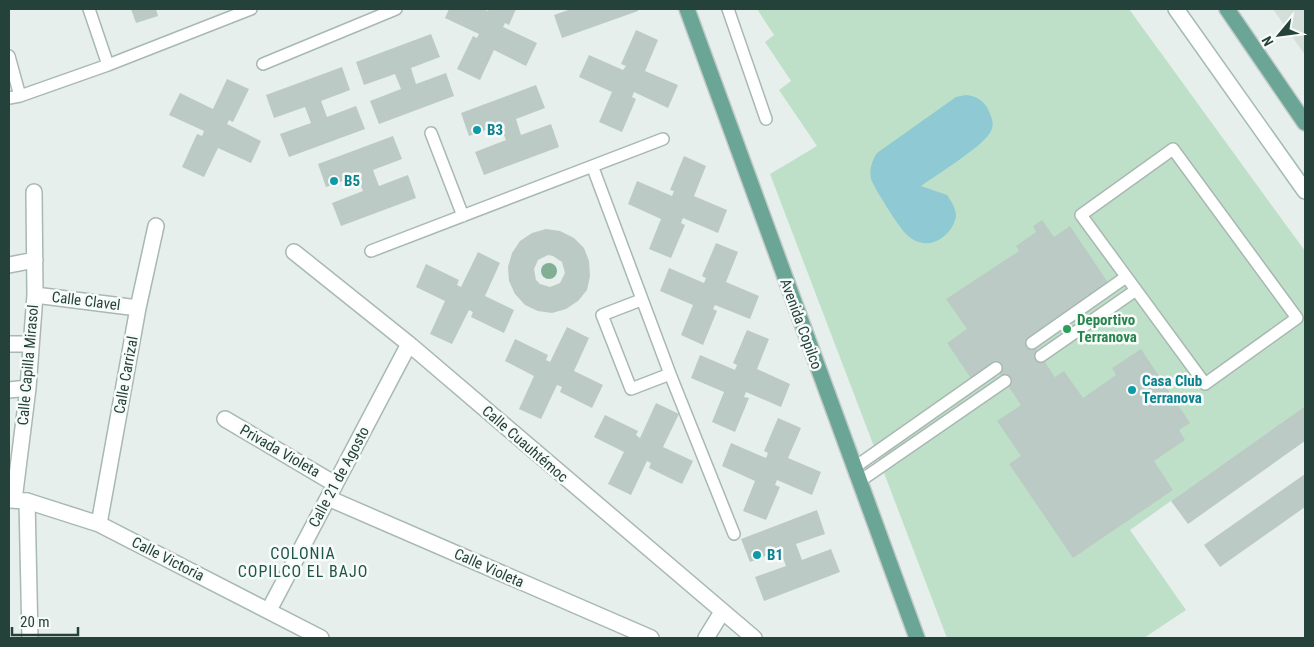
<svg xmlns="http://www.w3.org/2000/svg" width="1314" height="647" viewBox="0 0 1314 647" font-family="'Roboto Condensed',sans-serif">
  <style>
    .built { fill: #d4dfda }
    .green { fill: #bfe0c8 }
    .water { fill: #8ec9d4 }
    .building { fill: #bbcac4; fill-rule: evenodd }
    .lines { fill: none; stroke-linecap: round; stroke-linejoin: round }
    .service-casing { stroke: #a8b8b2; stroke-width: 14 }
    .pedestrian-casing { stroke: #a8b8b2; stroke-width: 18 }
    .minor-casing { stroke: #a8b8b2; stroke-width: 18 }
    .secondary-casing { stroke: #a4bbb3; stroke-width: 18 }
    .primary-casing { stroke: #c2cac8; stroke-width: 18 }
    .service { stroke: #fff; stroke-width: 11 }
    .pedestrian { stroke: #fff; stroke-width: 15 }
    .minor { stroke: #fff; stroke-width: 15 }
    .secondary { stroke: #fff; stroke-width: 15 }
    .primary { stroke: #6aa596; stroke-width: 15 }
    .tree { fill: #80af93 }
    .culture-dot { fill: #0f9aa8; stroke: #f7fbf9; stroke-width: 2 }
    .leisure-dot { fill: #2e9e5b; stroke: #f7fbf9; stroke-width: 2 }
    .labels { text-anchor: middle; stroke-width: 5; stroke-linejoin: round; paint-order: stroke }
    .culture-label { font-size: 15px; font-weight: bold; fill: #0d838f; stroke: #f7fbf9; text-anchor: start }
    .street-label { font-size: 15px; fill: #24423a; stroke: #f7fbf9 }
    .leisure-label { font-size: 15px; font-weight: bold; fill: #27864d; stroke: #f7fbf9; text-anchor: start }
    .neighbourhood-label { font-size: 16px; letter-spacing: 1px; fill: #1f5548; stroke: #f7fbf9 }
  </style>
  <rect width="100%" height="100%" fill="#e6efeb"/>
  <path class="built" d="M1273 9H1305V55L1298 45Z"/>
  <path class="green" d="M757 9H1129L1305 251V406L1130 530 1186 610 1144 638H947L770 174 817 146 779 90 791 81 765 42 774 35Z"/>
  <path class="water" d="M966 95C976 96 983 100 988 109 991 116 995 124 991 131 984 146 936 175 921 186L947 195C951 201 956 208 956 216 954 232 935 248 919 242 915 241 910 238 906 234 899 227 874 188 871 179 869 169 872 161 877 153L956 97Z"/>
  <path class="building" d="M131 9H156L158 16 136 23Z
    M449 9H484L488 11 489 9H516L509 25 505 23 503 27 537 43 526 66 494 50 480 80 457 69 473 36 477 38 479 34 445 18Z
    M571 9H637L638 11 562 38 554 15Z
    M636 30 658 40 645 71 678 85 668 108 634 92 632 97 636 99 622 132 599 122 612 92 579 77 589 55 623 70 626 66 621 64Z
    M431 34 440 57 411 68 416 84 446 73 454 96 379 124 370 101 401 89 395 74 364 85 356 62Z
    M342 67 350 90 321 101 327 117 356 106 365 129 289 157 280 134 311 123 305 107 274 118 266 95Z
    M227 79 249 89 233 122 229 120 227 124 261 141 251 163 218 148 204 177 182 167 197 134 202 136 204 131 169 115 180 93 213 109Z
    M536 85 545 108 516 119 521 135 551 124 559 147 484 175 475 152 506 140 500 125 469 136 461 113Z
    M393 136 402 159 373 170 379 186 408 175 416 198 341 226 332 203 363 191 357 176 326 187 318 164Z
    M684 156 706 166 694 196 727 210 718 233 683 218 681 223 685 225 671 258 649 249 661 219 628 204 637 181 672 196 674 191 670 190Z
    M1042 220 1054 237 1070 226 1109 284 1030 340 1055 377 1064 371 1083 398 1116 375 1112 368 1141 349 1190 423 1179 430 1185 440 1154 461 1173 490 1073 558 1009 464 1021 456 997 421 1021 405 994 365 972 380 947 343 967 329 946 299 1019 251 1016 246 1036 232 1033 226Z
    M546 229 560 231 574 238 584 248 589 261 590 276 587 290 578 301 566 309 552 313 538 311 525 305 515 294 509 281 508 267 512 253 520 241 532 233ZM548 255 553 256 562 262 565 273 560 283 550 287 540 284 536 280 534 269 538 260Z
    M716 243 738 252 726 282 759 296 750 319 715 305 713 309 717 311 703 345 681 335 693 305 660 291 669 268 704 283 706 278 702 276Z
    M478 252 500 263 485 296 514 310 504 333 471 317 473 312 469 310 452 344 430 334 445 301 416 287 426 264 459 280 457 285 461 287Z
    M567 327 589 338 574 371 603 385 592 408 560 392 562 387 557 385 541 419 519 409 534 376 505 361 515 339 548 355 546 360 550 362Z
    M747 330 769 339 757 369 790 384 781 407 746 392 744 397 749 398 735 432 712 422 724 392 691 378 700 355 735 370 737 365 733 363Z
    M656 403 679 414 663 447 693 461 682 484 649 468 651 463 647 461 631 495 608 484 624 452 594 437 605 415 638 431 636 435 640 438Z
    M1305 406V441L1188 524 1171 501Z
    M778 418 801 428 788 458 821 472 812 495 777 480 775 485 780 487 766 520 743 511 755 481 722 466 731 443 766 458 768 453 764 451Z
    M1305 474V507L1220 567 1204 545Z
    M817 510 825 534 796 544 802 560 831 549 840 572 764 601 755 577 786 566 780 550 750 562 741 539Z"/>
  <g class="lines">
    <g class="service-casing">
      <path id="service" d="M89 9 108 65
        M728 9 766 119
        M9 56 20 96
        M263 64 396 9
        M9 98 20 96 108 65 251 9
        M431 133 463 216
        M1173 149 1297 318 1205 384 1081 215Z
        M593 168 670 374 631 389 602 315 641 300
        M371 251 663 139
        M1032 343 1126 277
        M1041 356 1136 290
        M670 374 734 534
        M855 467 996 368
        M860 481 1005 381"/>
    </g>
    <g class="pedestrian-casing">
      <path id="pedestrian" d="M27 501 30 638"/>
    </g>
    <g class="minor-casing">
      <path id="minor" d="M294 252 409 344 754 638
        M9 265 35 260
        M35 295 138 308
        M9 344H31
        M9 390 28 388
        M225 419 335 484
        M328 498 651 638
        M9 500 27 501 99 524 321 638
        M14 500 28 388 35 295 34 192
        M99 524 138 308 156 226
        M269 610 409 344
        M706 638 722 612"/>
    </g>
    <g class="secondary-casing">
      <path id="secondary" d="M1176 9 1305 191"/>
    </g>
    <g class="primary-casing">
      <path id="primary" d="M687 9 917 638
        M1227 9 1305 123"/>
    </g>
    <use href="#service" class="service"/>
    <use href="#pedestrian" class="pedestrian"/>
    <use href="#minor" class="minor"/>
    <use href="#secondary" class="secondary"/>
    <use href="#primary" class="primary"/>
  </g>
  <circle class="tree" cx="549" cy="271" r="8"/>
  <g class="culture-dot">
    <circle cx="477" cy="130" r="5"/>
    <circle cx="334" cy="181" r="5"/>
    <circle cx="1132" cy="390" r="5"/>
    <circle cx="757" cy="555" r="5"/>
  </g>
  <circle class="leisure-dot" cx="1067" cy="329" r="5"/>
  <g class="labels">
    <g class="culture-label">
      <text x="487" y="135">B3</text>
      <text x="344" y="186">B5</text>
      <text x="1142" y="386">Casa Club<tspan x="1142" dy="17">Terranova</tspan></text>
      <text x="767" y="560">B1</text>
    </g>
    <g class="street-label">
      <text transform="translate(86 301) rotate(7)" y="5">Calle Clavel</text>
      <text transform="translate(801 324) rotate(70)" y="5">Avenida Copilco</text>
      <text transform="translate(28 365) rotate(-85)" y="5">Calle Capilla Mirasol</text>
      <text transform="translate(126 375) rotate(-80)" y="5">Calle Carrizal</text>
      <text transform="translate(525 444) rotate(41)" y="5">Calle Cuauhtémoc</text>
      <text transform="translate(280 451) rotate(30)" y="5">Privada Violeta</text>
      <text transform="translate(339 477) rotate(-62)" y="5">Calle 21 de Agosto</text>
      <text transform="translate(168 559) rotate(27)" y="5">Calle Victoria</text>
      <text transform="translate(489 568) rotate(24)" y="5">Calle Violeta</text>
    </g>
    <g class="leisure-label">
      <text x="1077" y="325">Deportivo<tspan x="1077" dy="17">Terranova</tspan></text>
    </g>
    <g class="neighbourhood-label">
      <text x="303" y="559">COLONIA<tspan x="303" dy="18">COPILCO EL BAJO</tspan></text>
    </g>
  </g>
  <rect width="1314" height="647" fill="none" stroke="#24423a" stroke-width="20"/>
  <g transform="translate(1279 35) rotate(241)" stroke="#f7fbf9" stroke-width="4" paint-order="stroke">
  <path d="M0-4L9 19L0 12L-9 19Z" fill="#24423a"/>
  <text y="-8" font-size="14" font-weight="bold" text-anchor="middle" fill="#24423a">N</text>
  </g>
  <path d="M12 627v8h66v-8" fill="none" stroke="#24423a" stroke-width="2.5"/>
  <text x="20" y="627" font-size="15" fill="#24423a" stroke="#f7fbf9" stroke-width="4" paint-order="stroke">20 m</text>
</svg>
